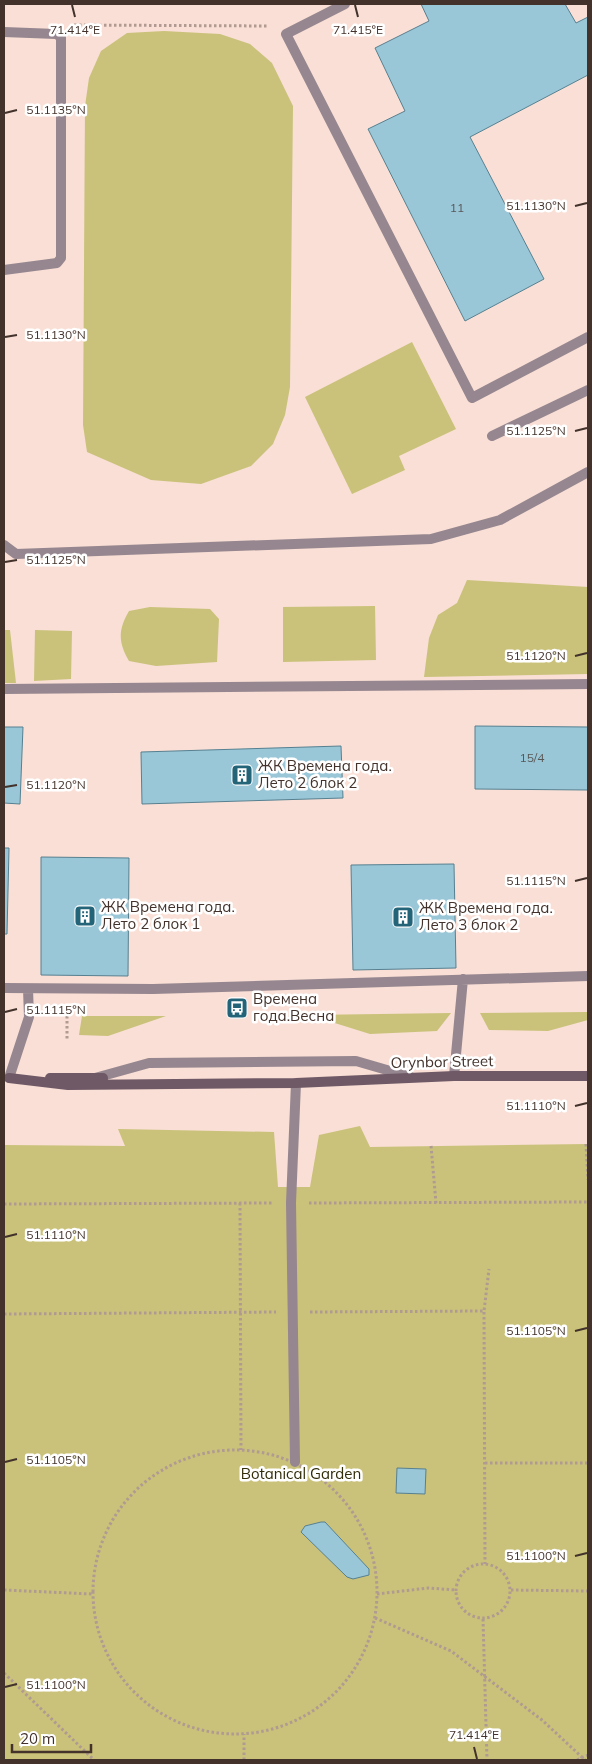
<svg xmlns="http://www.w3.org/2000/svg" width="592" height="1764" viewBox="0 0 592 1764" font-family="Mulish,sans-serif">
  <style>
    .green { fill: #cac27a }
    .building { fill: #9ac7d8; stroke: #568090 }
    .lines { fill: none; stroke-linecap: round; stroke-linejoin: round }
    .path { stroke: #b09a91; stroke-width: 3; stroke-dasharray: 2.5 2.5; stroke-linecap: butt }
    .lane { stroke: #96868f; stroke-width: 10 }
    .secondary { stroke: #6f5966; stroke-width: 10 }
    .ticks { fill: none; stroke: #42322b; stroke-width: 2 }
    .labels { text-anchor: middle; stroke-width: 5; stroke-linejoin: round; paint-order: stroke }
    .number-label { font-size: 12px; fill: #585756 }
    .poi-label { font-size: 15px; fill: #42322b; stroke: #fff; text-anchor: start }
    .street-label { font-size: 15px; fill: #42322b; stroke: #fff }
    .park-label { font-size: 15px; fill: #312d09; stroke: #fff }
    .ticks-label { font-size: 12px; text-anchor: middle; fill: #42322b; stroke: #fff; stroke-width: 5; stroke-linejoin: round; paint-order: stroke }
  </style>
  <rect width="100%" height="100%" fill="#f9dfd5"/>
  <path class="green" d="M164 31 220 34 250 44 272 63 293 106 290 387 285 415 273 444 251 466 201 484 151 480 87 452 83 425 85 106 89 78 101 51 127 33Z
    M412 342 456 429 399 456 405 470 352 494 305 397Z
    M467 580 588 587V674L424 677 429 638 438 615 457 603Z
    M375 606 376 660 283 662V607Z
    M150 607 210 609 219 619 217 662 156 666 129 661C118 642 118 630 129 611Z
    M4 630H10L16 683H4Z
    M35 630 72 631 71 679 34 681Z
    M588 1012V1020L548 1031 489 1030 480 1013Z
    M451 1013 437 1031 370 1034 309 1015Z
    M82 1016H166L108 1036 79 1035Z
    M360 1126 370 1147 588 1144V1760H4V1145L125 1146 118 1129 274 1132 278 1187H310L319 1135Z"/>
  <path class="building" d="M421 4H565L576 23 588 17V75L470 137 544 279 465 321 368 129 405 111 375 48 429 21Z
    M475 726 588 727V790L475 789Z
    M4 727H23L20 804 4 803Z
    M341 746 343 798 142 804 141 752Z
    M4 848H9L7 934H4Z
    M41 857 129 858 128 976 41 975Z
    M454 864 456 968 353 970 351 865Z
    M397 1468 426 1469 425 1494 396 1493Z
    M321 1522H325L369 1569V1575L353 1579 347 1577 301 1532 305 1526Z"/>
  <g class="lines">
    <path class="path" d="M74 25 269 26
      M67 1016V1041
      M586 1144 588 1180
      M431 1146 436 1203
      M240 1203 241 1450
      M309 1203 588 1202
      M4 1204 273 1203
      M310 1312 484 1311 489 1269
      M484 1312 485 1564
      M4 1314 276 1312
      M93 1592a142 142 0 1 1 284 0a142 142 0 1 1-284 0Z
      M485 1463H588
      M456 1591a27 27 0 1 1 54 0a27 27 0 1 1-54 0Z
      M4 1590 92 1594
      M511 1590 588 1591
      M377 1594 428 1588 456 1590
      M375 1618 451 1651 542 1720 585 1760
      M483 1619 487 1760
      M4 1673 94 1760
      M244 1760V1734
      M577 1760 588 1755"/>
    <path class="lane" d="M345 4 286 34 472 398 588 337
      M4 32 56 34 61 37V258L57 263 4 270
      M492 436 588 390
      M4 545 16 554 431 539 500 520 588 472
      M4 689 588 684
      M4 988 153 989 588 976
      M454 1076 463 979
      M9 1078 29 1017 28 989
      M95 1078 149 1063 356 1061 411 1077
      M295 1462 291 1203 296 1083"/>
    <path class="secondary" d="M9 1078 68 1085 296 1083 454 1076H588
      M50 1078H103"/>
  </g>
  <path class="ticks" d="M72 5 75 17M355 5 358 17M5 113 17 110M575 206 587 203M5 337 17 335M575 431 587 428M5 562 17 560M575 656 587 653M5 787 17 785M575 881 587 878M5 1012 17 1009M575 1106 587 1103M5 1237 17 1234M575 1331 587 1328M5 1462 17 1459M575 1556 587 1553M5 1687 17 1684M474 1747 477 1759"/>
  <defs>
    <g id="building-square" transform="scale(1.125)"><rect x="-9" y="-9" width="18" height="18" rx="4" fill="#236478" stroke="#fff"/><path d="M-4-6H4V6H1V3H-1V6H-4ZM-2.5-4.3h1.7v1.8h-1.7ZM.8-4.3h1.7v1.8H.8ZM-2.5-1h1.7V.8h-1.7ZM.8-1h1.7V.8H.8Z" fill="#fff"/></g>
    <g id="bus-square" transform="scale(1.125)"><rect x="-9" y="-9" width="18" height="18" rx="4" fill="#236478" stroke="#fff"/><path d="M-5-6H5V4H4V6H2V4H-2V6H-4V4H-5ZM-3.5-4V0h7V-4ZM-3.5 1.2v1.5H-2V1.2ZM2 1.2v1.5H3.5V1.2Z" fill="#fff"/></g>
  </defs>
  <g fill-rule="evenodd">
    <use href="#building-square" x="242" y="775"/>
    <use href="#building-square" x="85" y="916"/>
    <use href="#building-square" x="403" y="917"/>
    <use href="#bus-square" x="237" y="1008"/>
  </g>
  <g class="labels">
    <g class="number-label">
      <text x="457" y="212">11</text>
      <text x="532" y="762">15/4</text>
    </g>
    <g class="poi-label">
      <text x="258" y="771">ЖК Времена года.<tspan x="258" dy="17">Лето 2 блок 2</tspan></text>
      <text x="101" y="912">ЖК Времена года.<tspan x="101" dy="17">Лето 2 блок 1</tspan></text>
      <text x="419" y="913">ЖК Времена года.<tspan x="419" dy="17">Лето 3 блок 2</tspan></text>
      <text x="253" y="1004">Времена<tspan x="253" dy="17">года.Весна</tspan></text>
    </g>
    <g class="street-label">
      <text transform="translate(442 1062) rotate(-1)" y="5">Orynbor Street</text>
    </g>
    <g class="park-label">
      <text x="301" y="1479">Botanical Garden</text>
    </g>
  </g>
  <g class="ticks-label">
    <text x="75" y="34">71.414°E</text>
    <text x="358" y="34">71.415°E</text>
    <text x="56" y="114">51.1135°N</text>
    <text x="536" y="210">51.1130°N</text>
    <text x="56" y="339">51.1130°N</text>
    <text x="536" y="435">51.1125°N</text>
    <text x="56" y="564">51.1125°N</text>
    <text x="536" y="660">51.1120°N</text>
    <text x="56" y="789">51.1120°N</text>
    <text x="536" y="885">51.1115°N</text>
    <text x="56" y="1014">51.1115°N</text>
    <text x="536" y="1110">51.1110°N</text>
    <text x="56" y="1239">51.1110°N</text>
    <text x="536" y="1335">51.1105°N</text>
    <text x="56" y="1464">51.1105°N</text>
    <text x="536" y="1560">51.1100°N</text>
    <text x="56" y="1689">51.1100°N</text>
    <text x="474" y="1739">71.414°E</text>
  </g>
  <rect width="592" height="1764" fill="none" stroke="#42322b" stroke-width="10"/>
  <path d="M12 1744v8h79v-8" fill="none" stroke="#42322b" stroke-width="2.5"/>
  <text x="20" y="1744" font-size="15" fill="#42322b" stroke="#ffffff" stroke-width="4" paint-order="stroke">20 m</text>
</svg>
